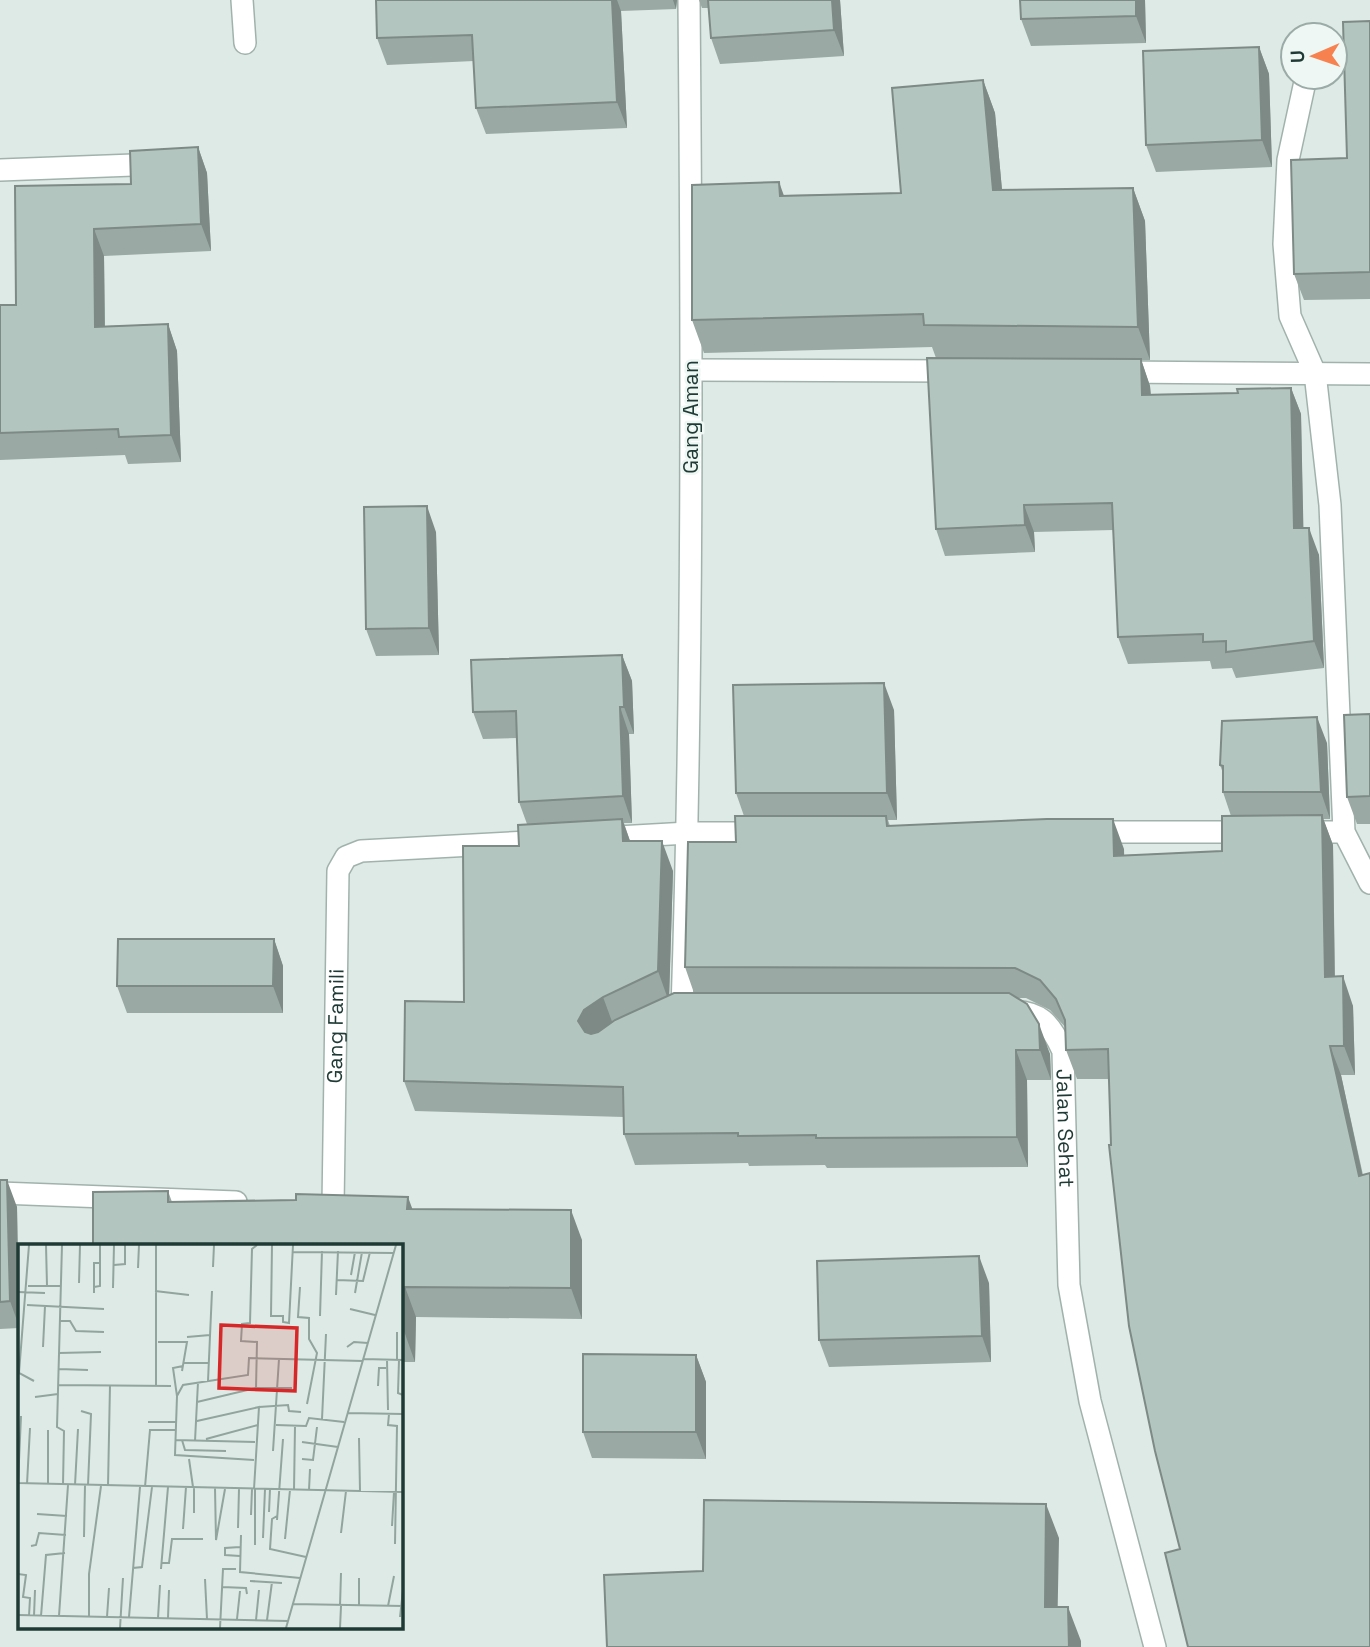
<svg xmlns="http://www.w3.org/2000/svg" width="1370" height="1647" viewBox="0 0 1370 1647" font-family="'Space Grotesk',sans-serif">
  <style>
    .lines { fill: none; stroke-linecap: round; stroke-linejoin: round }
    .street-casing { stroke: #a1b2ac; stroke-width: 24 }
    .street { stroke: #fff; stroke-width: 21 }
    .wall { fill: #9aa9a4 }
    .shaded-wall { fill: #7d8a86 }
    .building { fill: #b3c5bf; stroke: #7d8a86; stroke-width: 2 }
    .labels { text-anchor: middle; stroke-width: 5; stroke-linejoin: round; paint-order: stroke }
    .street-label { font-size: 21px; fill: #1f3a34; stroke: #eef7f3 }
    .inset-road { fill: none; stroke: #92a49e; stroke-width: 2 }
    .view { fill: #d62828; fill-opacity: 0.15; stroke: #d62828; stroke-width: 3.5 }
    .inset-edge { fill: none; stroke: #1f3a34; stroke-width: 3.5 }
  </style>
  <rect width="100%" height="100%" fill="#deeae5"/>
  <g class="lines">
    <g class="street-casing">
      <g id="street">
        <path d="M242 0 245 43"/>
        <path d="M689 0C692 337 693 673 682 1010H691"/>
        <path d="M1306 77 1288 160 1284 244 1290 316 1315 373 1330 505 1344 832 1370 883"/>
        <path d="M0 170 160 164"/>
        <path d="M692 370 956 371"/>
        <path d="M1117 372 1370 374"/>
        <path d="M1090 832H1250"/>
        <path d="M1300 832H1344"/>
        <path d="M600 838 688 833H764"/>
        <path id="s1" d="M1007 1011C1040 1010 1050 1023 1063 1051L1069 1285 1090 1401 1155 1647"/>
        <path d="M0 1193 236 1202"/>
        <path id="s2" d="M317 1206H333L338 871 346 857 361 851 547 841"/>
      </g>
    </g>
    <use href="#street" class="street"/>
  </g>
  <path class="wall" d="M376 0H677L676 9 621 11 627 128 486 134 476 108 474 61 387 65 377 38Z
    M699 0H840L844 56 720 64 711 38 709 8H702Z
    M1145 0 1146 43 1031 46 1021 19Z
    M1370 21V299L1304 300 1294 274 1347 158Z
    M1259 47 1269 74 1272 167 1156 172 1146 145Z
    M983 80 995 113 1002 190 1133 188 1145 221 1150 360H1141L1150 386 1151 394 1238 393 1291 388 1301 414 1303 528 1319 555 1324 668 1236 678 1232 668 1212 669 1210 661 1128 664 1118 637 1113 530 1034 532 1035 552 945 556 936 529V358L932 347 704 353 692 320 784 195 901 193Z
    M198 147 207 173 211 251 104 256 105 326 168 324 177 351 181 462 128 464 125 455 0 460V305H16L131 184Z
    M436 532 439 655 376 656 366 629Z
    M622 655 632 681 634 734H629L632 823H624L630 841 673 871 669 995 694 993 685 967 736 842 744 816 736 793 894 710 897 820H888L890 826 1124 849V855L1222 851 1231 816 1223 792V773L1220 765 1327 743 1330 819H1323L1333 845 1335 977 1353 1006 1355 1075H1341L1363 1175 1180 1549 1111 1145 1109 1079H1077L1066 1050 1065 1027 1050 1010 1026 998H1017L1050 1054 1051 1080H1027L1028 1167 827 1168 825 1165 749 1166 748 1163 635 1165 624 1134V1117L415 1111 404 1081 464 1002 527 824 519 802 517 738 483 739 473 712Z
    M1370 714V824H1357L1347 797Z
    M274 939 283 966V1013H127L117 986Z
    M0 1180 17 1207 19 1328 0 1329Z
    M168 1191 172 1202 412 1209 582 1240V1319L416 1317 415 1362H401V1246L93 1192Z
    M989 1283 991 1362 829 1367 819 1340Z
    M696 1355 706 1382V1459L592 1458 583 1432Z"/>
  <path class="shaded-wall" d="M612 0H617L621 11 627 128 617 102Z
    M673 0H677L676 9Z
    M832 0H840L844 56 834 30Z
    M1136 0H1145L1146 43 1136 16Z
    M1259 47 1269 74 1272 167 1262 140Z
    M983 80 995 113 1005 223 993 190Z
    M198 147 207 173 211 251 201 224Z
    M779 182 791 215 780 196Z
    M1133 188 1145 221 1150 360 1138 327Z
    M94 229 104 256 105 353 95 327Z
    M168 324 177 351 181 462 171 435Z
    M1141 359 1150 386 1152 421 1142 395Z
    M1291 388 1301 414 1304 555 1294 528Z
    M1024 505 1034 532 1035 552 1025 525Z
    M427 506 436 532 439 655 429 628Z
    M1309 528 1319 555 1324 668 1314 641Z
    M622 655 632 681 634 734 624 707Z
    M884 683 894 710 897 820 887 793Z
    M620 707 629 734 632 823 623 796Z
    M1317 717 1327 743 1330 819 1321 792Z
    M1322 815 1333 845 1335 1006 1325 977Z
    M622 819 633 849 623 841Z
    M1113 819 1124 849 1125 886 1114 856Z
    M662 841 673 871 669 1002 658 971Z
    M274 939 283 966V1013L273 986Z
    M1343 976 1353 1006 1355 1075 1344 1046Z
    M603 997 614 1027 589 1051 578 1021 584 1010Z
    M1039 1024 1050 1054 1051 1080 1040 1050Z
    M1330 1046 1341 1075 1369 1206 1359 1176Z
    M1016 1050 1027 1080 1028 1167 1017 1137Z
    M7 1180 17 1207 19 1326 10 1301Z
    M408 1197 419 1227 407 1209Z
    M571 1210 582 1240V1319L571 1288Z
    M979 1256 989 1283 991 1362 982 1336Z
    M405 1287 416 1317 415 1362 404 1331Z
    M696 1355 706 1382V1459L696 1432Z
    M1046 1504 1059 1538 1057 1642 1045 1607Z
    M1068 1607 1081 1641V1647H1069Z"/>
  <path class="building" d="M376 0H612L617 102 476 108 472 35 377 38Z
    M708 0H832L834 30 711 38Z
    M1020 0H1136V16L1021 19Z
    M1370 21V272L1294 274 1291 160 1347 158 1343 22Z
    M1259 47 1262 140 1146 145 1143 51Z
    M983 80 993 190 1133 188 1138 327 924 325 923 314 692 320V185L779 182 780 196 901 193 892 88Z
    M198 147 201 224 94 229 95 327 168 324 171 435 119 437 118 429 0 433V305H16L15 186 131 184 130 151Z
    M927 358 1141 359 1142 395 1238 393 1237 389 1291 388 1294 528H1309L1314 641 1226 652V641L1203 642V634L1118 637 1112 503 1024 505 1025 525 936 529Z
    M427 506 429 628 366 629 364 507Z
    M622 655 624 707H620L623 796 519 802 516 711 473 712 471 660Z
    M884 683 887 793H736L733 685Z
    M1370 714V796L1347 797 1344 715Z
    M1317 717 1321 792H1223V766L1220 765 1222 721Z
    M1322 815 1325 977 1343 976 1344 1046H1330L1359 1176 1370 1173V1647H1188L1165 1553 1180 1549 1155 1451 1129 1326 1109 1145H1111L1108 1049 1066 1050 1065 1020 1056 999 1040 980 1015 968 685 967 688 842H736L735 816H886L887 826 1047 819H1113L1114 856 1222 851V816Z
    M622 819 623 841H662L658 971 603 997 584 1010 578 1021 585 1032 591 1034 598 1032 615 1020 674 993H1009L1027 1004 1039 1024 1040 1050H1016L1017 1137 816 1138V1135L738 1136V1133L624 1134 623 1087 404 1081 405 1001 464 1002 463 846H519L518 825Z
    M118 939H274L273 986H117Z
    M0 1180H7L10 1301 0 1302Z
    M168 1191V1202L296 1200V1194L408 1197 407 1209 571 1210V1288L405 1287 404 1331H401V1246H93V1192Z
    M979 1256 982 1336 819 1340 817 1261Z
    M583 1354 696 1355V1432H583Z
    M704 1500 1046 1504 1045 1607H1068L1069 1647H607L604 1575 703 1571Z"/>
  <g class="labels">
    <g class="street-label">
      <text transform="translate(691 417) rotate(-90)" y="7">Gang Aman</text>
      <text dy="7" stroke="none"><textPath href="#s2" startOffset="196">Gang Famili</textPath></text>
      <text dy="7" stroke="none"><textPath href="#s1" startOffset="152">Jalan Sehat</textPath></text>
    </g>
  </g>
  <g transform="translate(18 1244)">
    <rect width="385" height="385" fill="#deeae5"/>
    <path class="inset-road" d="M11 1 1 129 16 137M28 1 29 42M44 1 39 183 46 187 45 241M254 1 253 72H265V78L271 79 275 1M275 8 376 9M96 21 107 20V1M195 23 196 1M120 24 121 1M333 31 337 8M319 36 345 37 352 8M61 39 62 1M10 42H43M76 43 82 42V1M282 43 280 73 291 74V95L299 109 289 160M95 44 96 1M137 47 171 51M0 48 27 49M76 49V19H82M337 49 344 8M318 51 320 7M9 61 86 65M332 65 357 71M302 72 304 7M42 77H52L58 87 86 88M169 93 192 91M140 98H169L164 127M25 103 27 62M329 103 336 98 350 99M41 109 83 108M346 115 385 116M369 116 370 166M379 116V88M381 116 380 149 385 151M165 119H191M165 122 155 124 159 152 157 211 236 216M41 125 70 126M190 137 194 47M40 141 153 142M138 142V1M360 142 361 124H368M238 144 239 98 223 97 224 80 232 79 234 5 239 1M159 152 165 141 230 131 231 114 345 117M17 153 40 150M179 158 238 144H274M241 163 270 161 271 167 283 168M63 167 73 170 70 241M330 169 385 170M371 170 370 181 379 182 377 300M304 175 308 90M179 177 241 163 236 245M130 178H159M258 181 288 182 291 174 326 178M341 194 342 247M188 195 240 181M157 196 237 198M164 196 167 206 208 207M177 197 180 138M284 198 320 203M255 207 261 115M171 215 175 243M284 215 295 216 299 183M0 239 385 248M0 239 3 172M9 240 12 184M30 240V186M57 241 60 185M90 242 92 141M127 243 132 186H158M176 243V269M197 244 198 296 207 245M237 245V301M276 246 277 182M291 246 292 225M251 268 252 245M19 270 49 272M233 271 234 245M259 272 254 275 252 305 288 313M259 276 265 195M374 282 376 248M220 284 221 245M165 285 168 243M323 289 328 247M223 291 222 328 282 334M66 293 67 241M245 294 247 245M267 295 272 246M13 302 18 301 21 289 48 291M222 312 207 311V304L222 303M143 319H151L154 295H185M115 324 124 323 134 243M143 325 150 243M0 330 8 331 5 353 12 354 11 372M341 334V362M187 335 189 375M232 337 264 339M204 343 228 344 229 350M275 360 385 362M322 362 323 329M370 362 376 332M0 371 270 377M16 372 17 346M23 372 28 311 47 309M41 372 50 241M71 373V330L83 242M89 373 91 344M111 373 122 243M382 373 385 346M140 374 142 341M150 374 151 346M219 375 222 347M238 376 241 346M249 376 254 338M102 384 105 334M202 384 205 325H218M268 384 378 1M322 384 323 362"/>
    <path class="view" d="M203 81 279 84 277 147 201 144Z"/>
    <rect width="385" height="385" class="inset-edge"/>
  </g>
  <g transform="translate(1314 56) rotate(268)"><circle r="33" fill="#eef7f3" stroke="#9baba7" stroke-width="2"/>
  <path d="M0-5L12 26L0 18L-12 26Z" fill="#f7814f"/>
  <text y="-10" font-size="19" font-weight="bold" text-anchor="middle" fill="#1f3a34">U</text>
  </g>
</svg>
